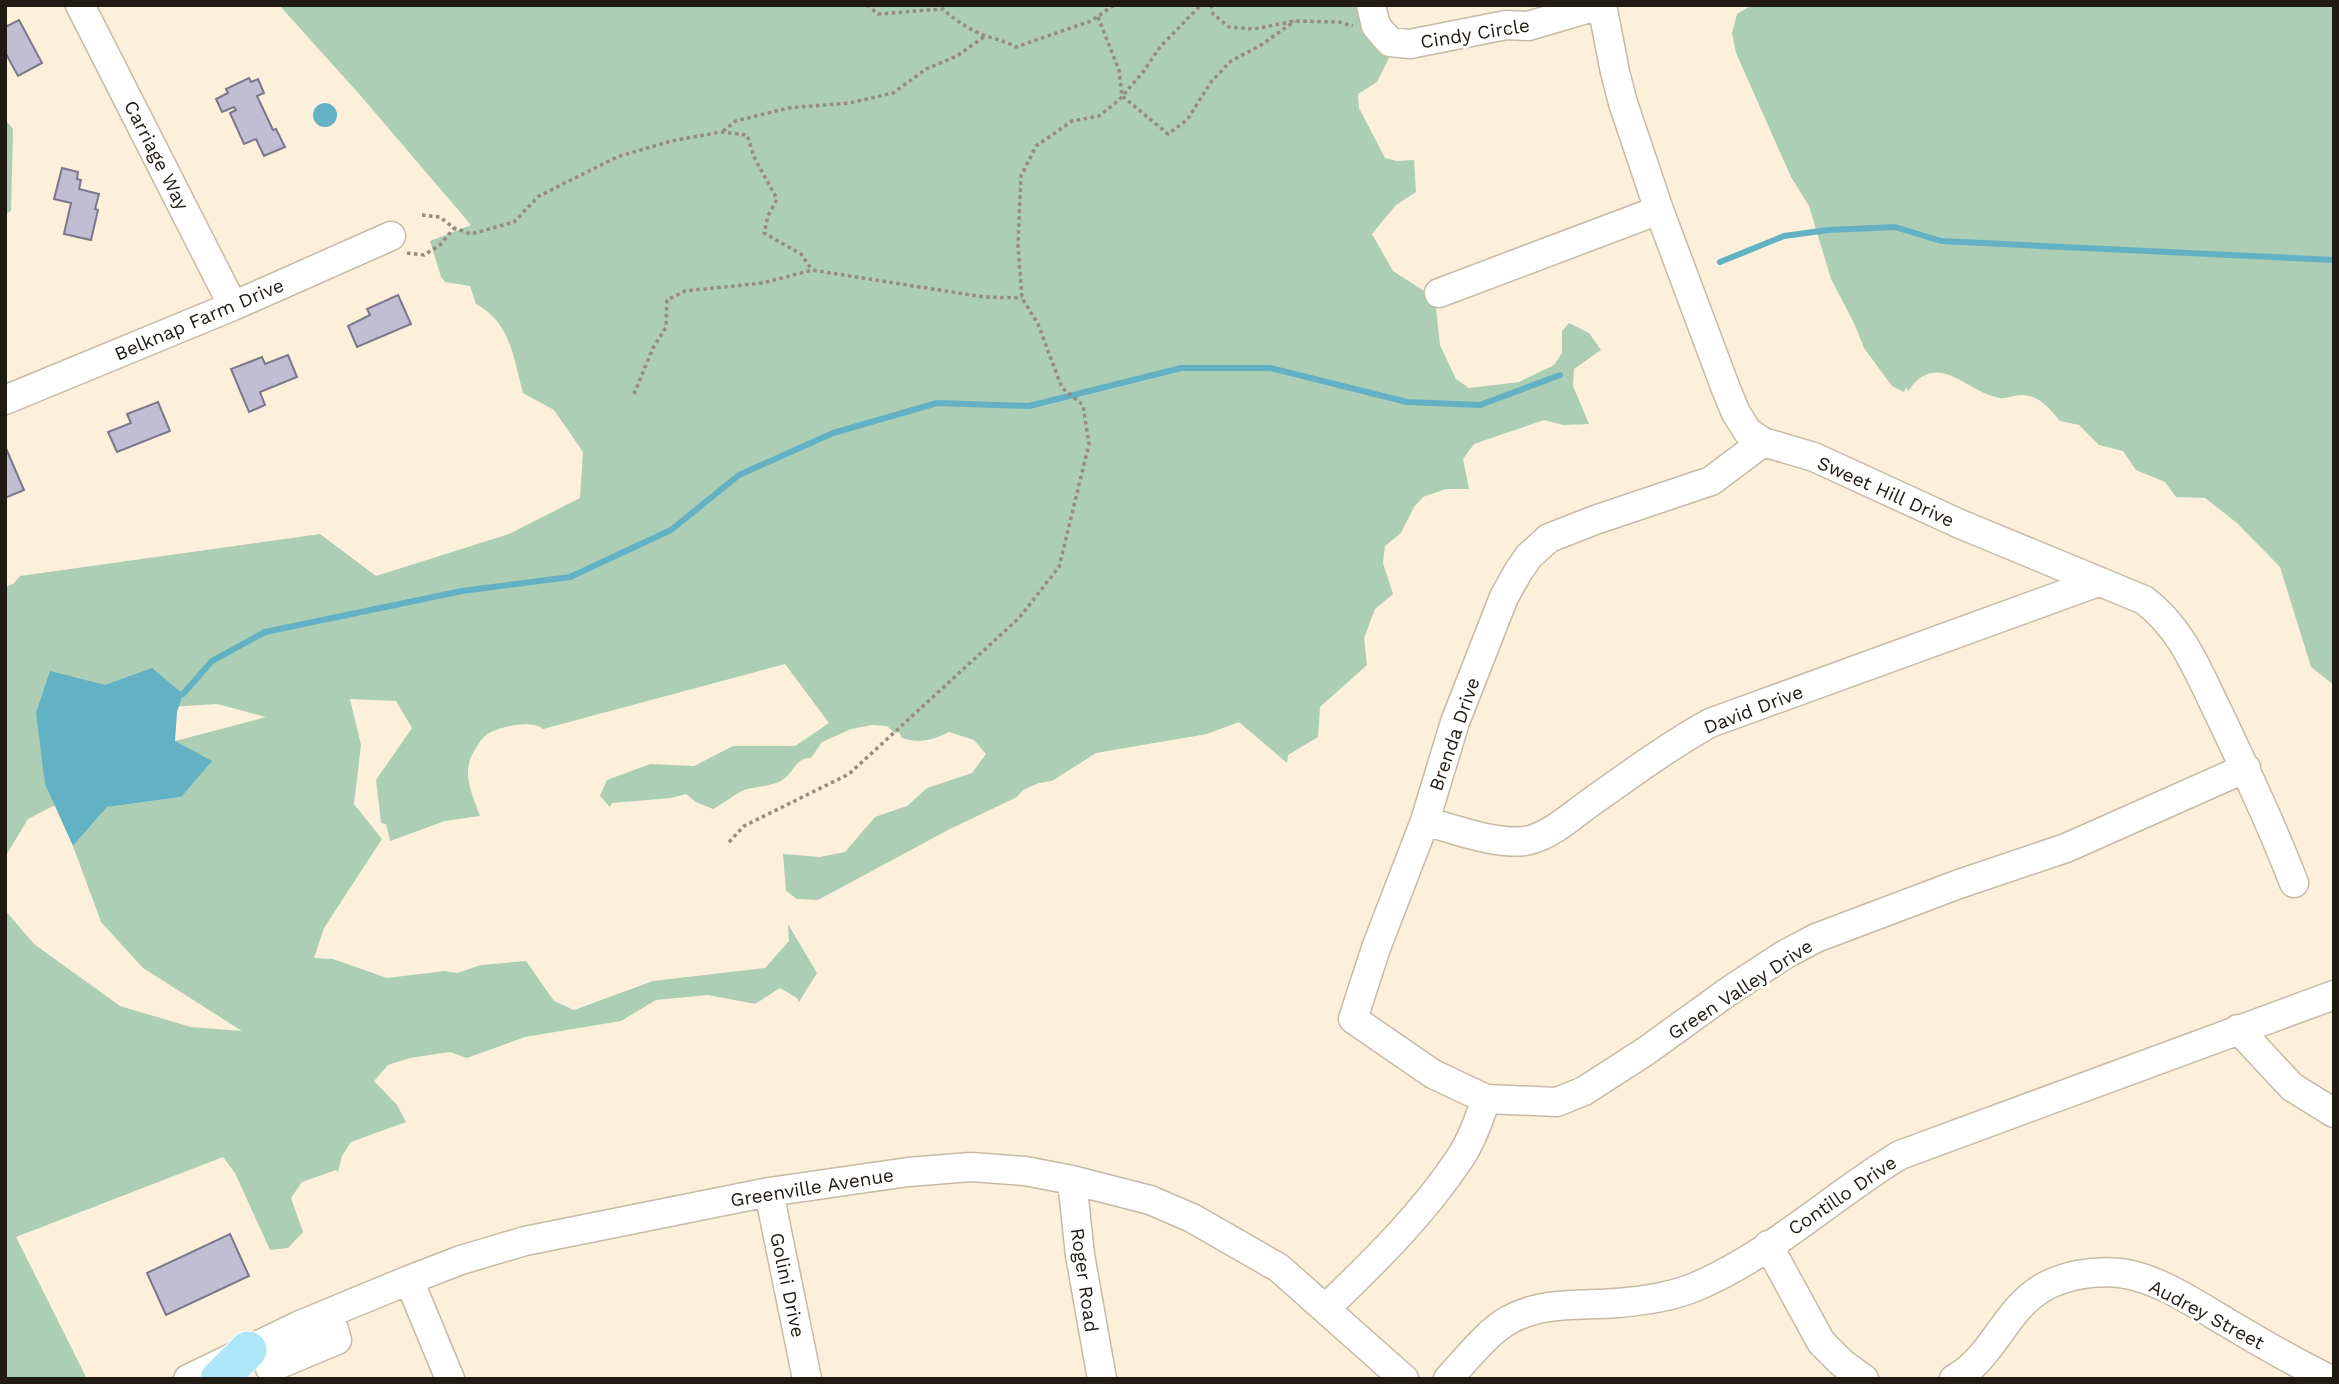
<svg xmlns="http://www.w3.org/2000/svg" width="2339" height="1384" viewBox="0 0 2339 1384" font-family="'Work Sans',sans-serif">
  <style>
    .green { fill: #acceb4 }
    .water { fill: #63b1c4 }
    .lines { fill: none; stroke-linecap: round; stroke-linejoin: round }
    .stream { stroke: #63b1c4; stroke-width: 6 }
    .building { fill: #c1bdd3; stroke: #7b778c; stroke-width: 2 }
    .minor-casing { stroke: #c6baa5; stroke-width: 31 }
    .major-casing { stroke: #fff; stroke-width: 39 }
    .path { stroke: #968c7d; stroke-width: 3.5; stroke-dasharray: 3.5 3.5; stroke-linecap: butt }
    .minor { stroke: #fff; stroke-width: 28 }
    .major { stroke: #ade6f7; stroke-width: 37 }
    .labels { text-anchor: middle; stroke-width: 6; stroke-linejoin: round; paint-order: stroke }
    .street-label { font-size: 19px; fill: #1f1a12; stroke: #fff }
  </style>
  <rect width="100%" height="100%" fill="#fdf0da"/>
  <path class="green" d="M279 5H1373L1383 42 1389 58 1377 82 1358 94 1359 108 1385 158 1397 161 1414 160 1416 192 1396 205 1372 234 1393 271 1435 298 1440 345 1456 379 1469 388 1519 382 1554 365 1562 353V331L1569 323 1589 333 1601 350 1574 369 1573 386 1589 424 1563 425 1544 420 1474 444 1463 459 1469 489H1446L1423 497 1414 507 1401 533 1385 546 1383 563 1393 594 1375 609 1364 638 1367 665 1320 707 1318 737 1288 755 1287 763 1239 722 1207 734 1096 753 1052 781 1039 783 1023 790 1017 797 948 830 818 900 797 899 786 891 783 854 820 857 845 852 875 817 907 806 927 788 972 773 986 754 974 740 949 732C933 740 919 744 902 738L899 732 895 733 887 726 872 725 851 729 822 742 811 758C797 757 794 771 785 778 776 786 759 786 747 789 739 791 723 804 713 809L696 802 686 794 671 798 612 803 610 807 600 796 607 780 650 764 694 766 733 746H795L829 723 785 664 543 729C531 719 498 727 486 735 481 739 470 756 469 763 465 781 474 799 480 816L445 821 390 841 386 824 381 823 376 780 412 728 396 701 350 699 361 745 354 804 382 839 324 928 314 958 333 959 387 978 445 971 457 973 481 965 526 961 554 1001 574 1010 653 981 765 968 789 941 788 924 817 973 799 1002 797 998 780 988 755 1004 708 995 656 1000 621 1021 525 1037 467 1058 450 1052 410 1058 388 1065 374 1081 397 1105 406 1122 351 1142 342 1156 338 1172 336 1170 302 1182 291 1198 303 1232 288 1248 270 1250 235 1173 223 1157 16 1237 87 1379H5V910L34 944 120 1006 191 1027 242 1031 143 968 101 922 73 846 107 807 181 797 175 741 266 717 217 704 168 707 69 798 28 819 5 857V587L13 584 20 576 320 534 376 576 509 534 580 498 583 452 554 410 523 393C513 357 511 323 476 304L470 286 445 282 441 277 430 241 471 225 360 95Z
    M1752 5H2334V685L2311 667 2280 567 2237 523 2205 498 2176 497 2165 482 2136 470 2123 451 2099 445 2079 425 2060 421C2049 408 2039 395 2021 395 2014 395 2006 399 1999 398 1964 391 1938 349 1908 391L1906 387 1904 392 1892 386 1864 348 1854 323 1831 279 1809 206 1791 177 1736 53 1732 33 1737 14Z
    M5 119 13 129 11 211 5 214Z"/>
  <path class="water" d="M313 115a12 12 0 1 1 24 0a12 12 0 1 1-24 0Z
    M152 668 183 694 177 712 175 741 212 761 181 797 107 807 73 846 45 784 36 713 50 671 105 685Z"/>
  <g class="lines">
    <path class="stream" d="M1720 262 1784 236 1828 230 1895 227 1941 241 2334 260
      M183 694 212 661 265 632 462 591 570 577 671 530 739 475 833 433 937 403 1029 406 1181 368H1270L1407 402 1480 405 1560 375"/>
  </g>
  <path class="building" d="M19 20 42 63 18 76 5 52V27Z
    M249 78 251 82 258 79 264 93 257 96 273 130 276 129 285 147 264 156 256 139 244 144 230 113 236 110 234 107 222 112 216 99 228 93 226 89Z
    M62 168 78 172 77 179 81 180 79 189 99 194 95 209 98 210 91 240 64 234 71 203 54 199Z
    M398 295 411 324 357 347 348 326 370 315 367 309Z
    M288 355 297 377 260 392 265 405 249 412 231 369 262 357 265 364Z
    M158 402 170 431 117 452 108 432 131 423 127 414Z
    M5 446 24 490 5 498Z
    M230 1234 249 1276 166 1315 147 1273Z"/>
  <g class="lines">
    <g class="minor-casing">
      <path id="minor" d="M80 5 233 306
        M1371 5 1376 26 1390 42 1410 44 1506 25 1528 26 1600 5
        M1602 5 1615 72 1623 103 1659 210 1726 389 1736 413 1748 432 1763 442 1814 457 1960 524 2144 600C2183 629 2199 674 2220 716 2246 771 2272 826 2294 883
        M1439 293 1659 210
        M5 400 233 306 391 236
        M1425 821C1454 829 1501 847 1530 840 1553 834 1575 813 1594 800 1632 773 1669 746 1710 723L2098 582
        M2238 1029 2292 1087 2334 1113
        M1486 1099 1433 1074 1353 1019 1376 948 1425 821 1455 722 1504 597 1518 572 1529 556 1549 538 1595 520 1711 481 1763 442
        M1072 1180 1080 1255 1102 1379
        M769 1192 807 1379
        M1768 1245 1821 1342 1842 1363 1864 1379
        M409 1280 450 1379
        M1326 1308C1374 1262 1423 1214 1460 1158 1472 1140 1479 1119 1486 1099L1557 1102 1584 1091 1646 1051 1729 991 1784 955 1816 938 1959 884 2066 848 2246 768
        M270 1368 337 1340 329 1313
        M188 1379 300 1325 409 1280 461 1260 525 1241 769 1192 908 1172 971 1167 1025 1171 1072 1180 1150 1200 1192 1218 1279 1268 1404 1379
        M1448 1379C1465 1361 1488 1331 1509 1320 1542 1301 1581 1306 1617 1303 1643 1301 1671 1297 1695 1287 1768 1257 1832 1196 1900 1155L2334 995
        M1954 1379C1993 1358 2004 1311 2042 1288 2065 1275 2094 1270 2120 1273 2158 1278 2194 1303 2226 1322 2260 1342 2293 1362 2329 1379"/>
    </g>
    <g class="major-casing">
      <path id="major" d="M219 1379 248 1350"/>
    </g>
    <path class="path" d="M867 5 878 14 943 9C955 20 967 28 983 35 994 39 1005 41 1016 47L1091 21 1114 5
      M1211 5 1213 14 1229 27 1254 29 1295 21 1339 22 1353 26
      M1098 17 1119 70 1122 96 1168 134 1187 120 1211 82 1231 61 1261 45 1295 21
      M723 131 736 121 788 108 849 103 893 93 926 69 957 56 985 36
      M422 215 440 217 454 228 471 234 514 222 539 196 617 157 671 141 721 132 747 135 755 159 777 199 768 216 764 233 801 254 812 270
      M407 253 424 255 440 245 454 228
      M634 394 653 348 666 327 667 300 685 291 763 283 812 270 984 297 1022 298
      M729 842 744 826 849 774 1019 618 1059 567 1089 444 1083 405 1062 388 1038 324 1022 298 1018 246 1021 176 1036 146 1072 121 1099 116 1119 100 1143 72 1160 47 1201 5"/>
    <use href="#minor" class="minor"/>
    <use href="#major" class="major"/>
  </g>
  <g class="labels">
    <g class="street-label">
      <text transform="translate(1475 33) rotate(-9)" y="7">Cindy Circle</text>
      <text transform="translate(157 155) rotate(63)" y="7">Carriage Way</text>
      <text transform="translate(199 319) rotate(-23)" y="7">Belknap Farm Drive</text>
      <text transform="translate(1886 491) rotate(24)" y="7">Sweet Hill Drive</text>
      <text transform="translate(1753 709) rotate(-21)" y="7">David Drive</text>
      <text transform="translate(1454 734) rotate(-71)" y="7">Brenda Drive</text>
      <text transform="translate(1740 989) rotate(-33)" y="7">Green Valley Drive</text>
      <text transform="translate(812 1187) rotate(-9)" y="7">Greenville Avenue</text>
      <text transform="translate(1842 1195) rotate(-34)" y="7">Contillo Drive</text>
      <text transform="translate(1085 1280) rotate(82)" y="7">Roger Road</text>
      <text transform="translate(788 1285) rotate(78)" y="7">Golini Drive</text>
      <text transform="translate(2207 1314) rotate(28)" y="7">Audrey Street</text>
    </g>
  </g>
  <rect width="2339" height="1384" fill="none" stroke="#1f1a12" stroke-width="14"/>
</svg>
